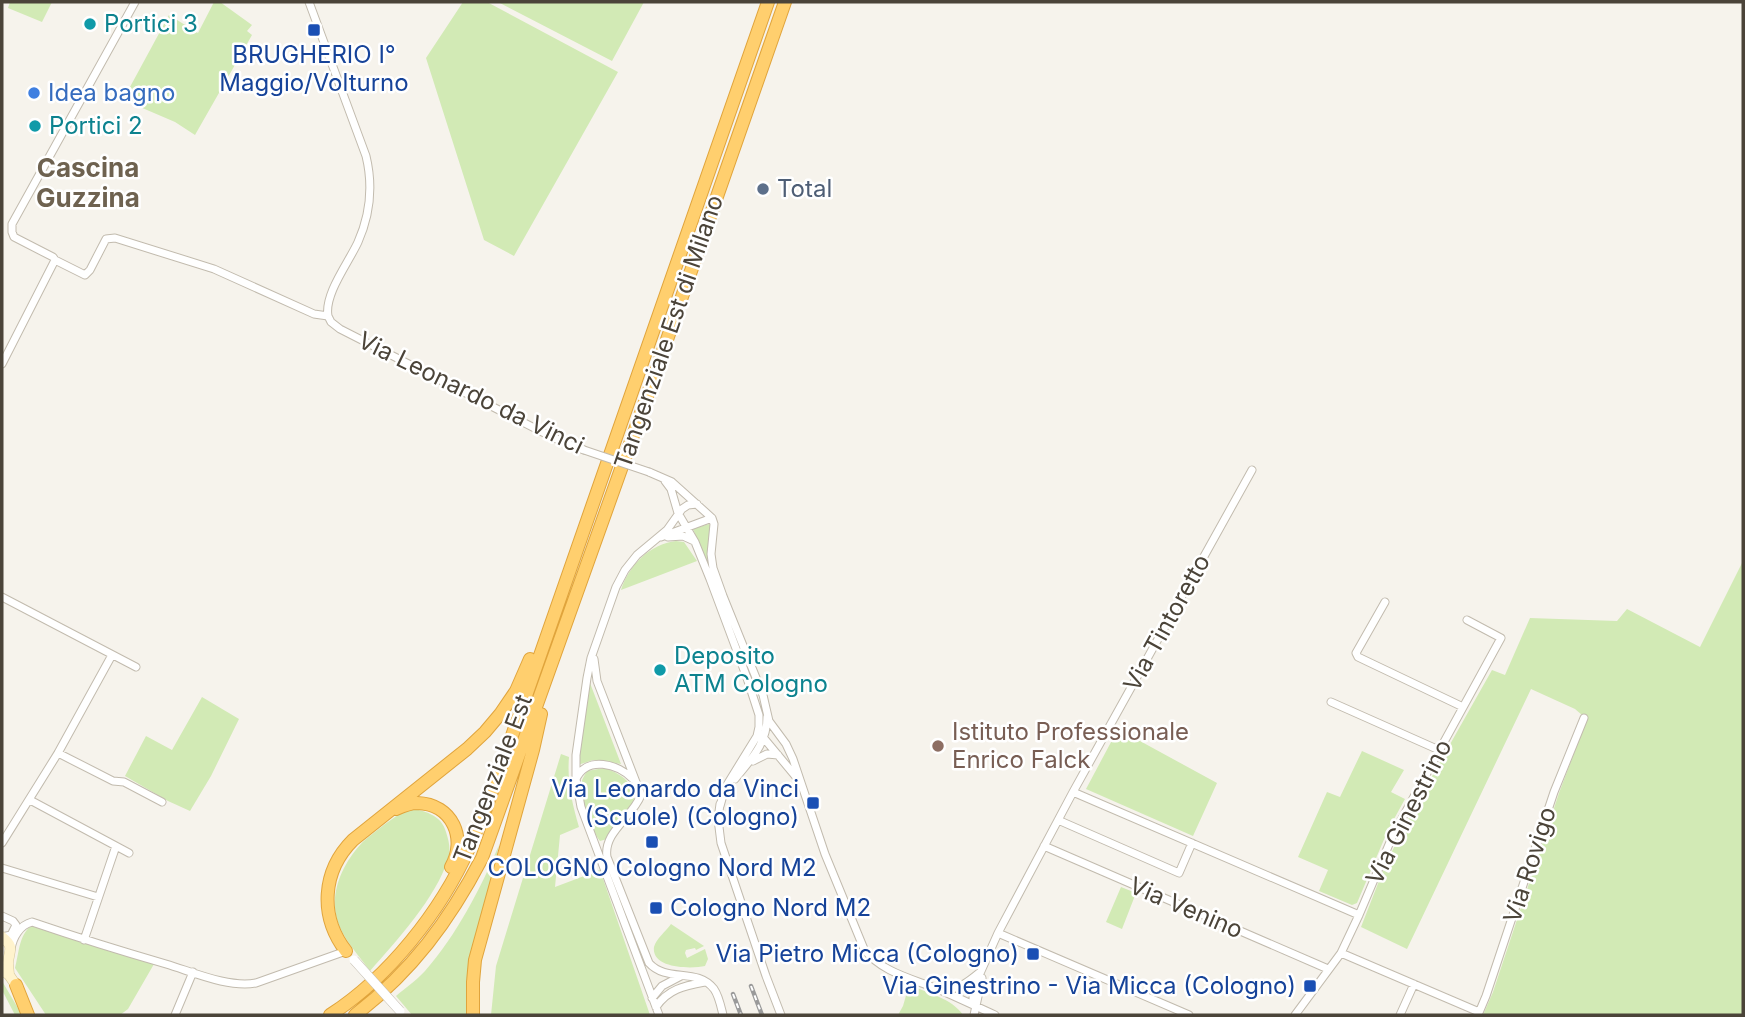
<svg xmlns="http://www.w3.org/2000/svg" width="1745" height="1017" viewBox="0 0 1745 1017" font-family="Inter,sans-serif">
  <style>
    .green { fill: #d2eab5 }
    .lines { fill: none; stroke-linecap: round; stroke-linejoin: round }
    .minor-casing { stroke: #c2bbae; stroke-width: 9 }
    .secondary-casing { stroke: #d6c79b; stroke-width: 11 }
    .motorway-casing { stroke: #e0a43c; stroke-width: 14 }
    .minor { stroke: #fff; stroke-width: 7 }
    .secondary { stroke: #fff3cd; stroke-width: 10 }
    .motorway { stroke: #ffcf6e; stroke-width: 12 }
    .rail-casing { stroke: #9a9a9a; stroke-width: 4.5 }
    .rail { stroke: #fff; stroke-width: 2; stroke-dasharray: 5; stroke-linecap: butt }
    .minor-bridge-casing { stroke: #c2bbae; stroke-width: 9; stroke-linecap: butt }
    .tertiary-bridge-casing { stroke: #c2bbae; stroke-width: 10; stroke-linecap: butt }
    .minor-bridge { stroke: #fff; stroke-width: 7 }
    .tertiary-bridge { stroke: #fff; stroke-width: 9 }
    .culture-dot { fill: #0f9aa8; stroke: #fff; stroke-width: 2.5 }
    .transit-dot { fill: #1a4fb4; stroke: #fff; stroke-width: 2.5 }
    .shop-dot { fill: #3f7fe0; stroke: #fff; stroke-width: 2.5 }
    .service-dot { fill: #5c6f8a; stroke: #fff; stroke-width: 2.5 }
    .education-dot { fill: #8d6e63; stroke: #fff; stroke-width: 2.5 }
    .labels { text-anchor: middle; stroke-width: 5; stroke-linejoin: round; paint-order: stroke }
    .culture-label { font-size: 24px; fill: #0d838f; stroke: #fff; text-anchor: start }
    .transit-label { font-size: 24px; fill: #164399; stroke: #fff; text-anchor: end }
    .shop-label { font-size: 24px; fill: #366cbe; stroke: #fff; text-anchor: start }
    .service-label { font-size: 24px; fill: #4e5e75; stroke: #fff; text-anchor: start }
    .street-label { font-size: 24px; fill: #4b4439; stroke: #fff }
    .education-label { font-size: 24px; fill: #785e54; stroke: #fff; text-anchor: start }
    .neighbourhood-label { font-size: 26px; font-weight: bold; fill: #6e6250; stroke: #fff }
  </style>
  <rect width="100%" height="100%" fill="#f6f3ec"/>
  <path class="green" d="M10 2H52L42 22 8 8Z
    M214 2H220L252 25 247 31 252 35 195 135 175 122 126 101 124 98 169 15 198 33Z
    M463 2H487L618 72 514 256 484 240 426 58Z
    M498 2H644L612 61Z
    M709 524 711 525C711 538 706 544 709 559L706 560 693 529Z
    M676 541 684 542 697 561 621 590C629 565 650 544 676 541Z
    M1743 561V1015H1483L1493 992 1559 793 1588 716 1582 715 1575 709 1531 689 1407 949 1361 927 1386 863 1414 808 1492 670 1505 675 1530 618 1617 621 1627 609 1700 647Z
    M590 683 621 764 593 760 578 765Z
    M202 697 239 719 211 776 190 811 168 801 125 776 146 736 172 750Z
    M1118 729 1217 783 1193 836 1086 789Z
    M1362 751 1404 770 1391 792 1405 799 1388 830 1357 903 1352 905 1319 891 1328 870 1298 857 1327 792 1340 797Z
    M561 754 569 757C567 782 572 803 579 827L560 835 555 887 600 870 650 1015H491L496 966Z
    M604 768C621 773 642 787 631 808 625 819 614 829 607 839L600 841C591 830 579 796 582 781 582 779 586 773 587 771Z
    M408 808C423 810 442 815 446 832 449 841 451 850 448 859 436 898 397 940 370 971 358 954 340 936 336 915 331 890 343 864 360 845 367 837 377 831 385 824 393 819 400 813 408 808Z
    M499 845 492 878 470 957 466 985 468 1015H412L396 996C405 988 416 981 425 971 456 936 481 888 499 845Z
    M1121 887 1136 893 1122 929 1106 922Z
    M671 924 704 946 696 950 695 948 686 950 685 953 687 958 705 949 708 959 705 966C692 969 651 969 654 947 656 939 666 931 671 924Z
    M31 926 154 964 128 1009 120 1015H46L15 968C19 953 19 935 31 926Z
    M2 981 22 1015H15L2 990Z
    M909 985C926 992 953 999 963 1015H898L903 1006Z"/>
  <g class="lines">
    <g class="minor-casing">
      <path id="minor" d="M309 2 366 156C373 185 370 215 358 242 349 262 324 294 328 316
        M55 260 85 275 90 270 106 239 115 238 214 269 314 314 328 316
        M328 316 331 322 340 329 554 438 584 450
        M2 364 55 260 53 257 14 237 12 232V224L135 2
        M649 472 672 482 712 518 714 524 711 554 713 568 723 596 763 695 769 721 786 744 793 759 825 854 864 949C882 973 914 979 940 990 959 998 977 1007 995 1015
        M665 481 671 489 678 513 695 542 710 579 747 678 759 715V727L757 736 725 788 720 806
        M661 537 712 518
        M668 537 683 536 694 541
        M2 597 136 667
        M1385 602 1356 653 1358 657 1463 707
        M594 659 597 681 641 795C633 817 603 832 607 857L649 963C667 983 697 967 714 989 719 996 721 1007 723 1015
        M1331 702 1439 750
        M762 736 797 778
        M58 753 113 781 124 782 162 802
        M753 761 767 754 778 755
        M576 779C587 755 618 764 633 779
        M735 779C751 759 767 744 767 717
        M1073 792 1359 915
        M30 800 129 853
        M720 804 718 819 721 843 766 976 781 1015
        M1058 820 1179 873 1192 843
        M2 843 58 753 112 655
        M1044 846 1328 969
        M2 868 98 897
        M2 916 13 921 16 925 11 935 2 937
        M998 933 1189 1015
        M84 940 116 846
        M11 949C13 937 20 925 32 922 76 937 121 951 166 964 193 972 228 988 256 983L346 951
        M1341 953 1479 1012
        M943 990C958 990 968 982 979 973
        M652 998 662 986 681 976
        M656 1007C668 989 684 986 705 982
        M975 1007 973 998 977 980 998 933 1073 792 1252 470
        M175 1015 193 972
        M659 1015 581 807 576 779V755L587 678 591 658 616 587 625 570 637 555 667 530 682 509 688 505 697 504
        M974 1015 982 978
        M1295 1015 1341 953 1359 915 1393 835 1501 638 1467 620
        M1400 1015 1414 984
        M1478 1015 1486 996 1554 792 1584 718"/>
    </g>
    <g class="secondary-casing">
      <path id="secondary" d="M2 937C15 947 9 950 8 963 8 965 9 973 9 975
        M2 970 9 975 18 988"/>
    </g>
    <g class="motorway-casing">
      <path id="motorway" d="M396 809C403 806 410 803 417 803 453 804 467 839 451 867
        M346 951C319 916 322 871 353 840L467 749 485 732 501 713 516 691 530 659
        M16 985 28 1015
        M330 1015C389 977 441 911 469 848 480 823 489 798 499 773L768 2
        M355 1015C412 971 449 921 482 858L655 374 785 2
        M473 1015V982L475 960 533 750 541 714"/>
    </g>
    <use href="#minor" class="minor"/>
    <use href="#secondary" class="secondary"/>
    <use href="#motorway" class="motorway"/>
    <g class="rail-casing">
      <path id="rail" d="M751 986 762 1015
        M733 994 741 1015"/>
    </g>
    <use href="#rail" class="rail"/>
    <g class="minor-bridge-casing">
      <path id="minor-bridge" d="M584 450 649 472"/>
    </g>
    <g class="tertiary-bridge-casing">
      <path id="tertiary-bridge" d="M354 960 400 1011"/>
    </g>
    <use href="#minor-bridge" class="minor-bridge"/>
    <use href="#tertiary-bridge" class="tertiary-bridge"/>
  </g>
  <g class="culture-dot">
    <circle cx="90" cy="24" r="7"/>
    <circle cx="35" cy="126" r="7"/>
    <circle cx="660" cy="670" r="7"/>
  </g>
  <g class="transit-dot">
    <rect x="307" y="23" width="14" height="14" rx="3.5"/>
    <rect x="806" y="796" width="14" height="14" rx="3.5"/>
    <rect x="645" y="835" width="14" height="14" rx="3.5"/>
    <rect x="649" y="901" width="14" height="14" rx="3.5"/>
    <rect x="1026" y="947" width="14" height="14" rx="3.5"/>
    <rect x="1303" y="979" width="14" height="14" rx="3.5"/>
  </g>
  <circle class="shop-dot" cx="34" cy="93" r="7"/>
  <circle class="service-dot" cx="763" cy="189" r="7"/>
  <circle class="education-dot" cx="938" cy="746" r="7"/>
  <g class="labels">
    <g class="culture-label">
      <text x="104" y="32">Portici 3</text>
      <text x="49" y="134">Portici 2</text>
      <text x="674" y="664">Deposito<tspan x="674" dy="28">ATM Cologno</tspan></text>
    </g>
    <g class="transit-label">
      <text x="314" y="63" text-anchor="middle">BRUGHERIO I°<tspan x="314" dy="28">Maggio/Volturno</tspan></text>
      <text x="799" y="797">Via Leonardo da Vinci<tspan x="799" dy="28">(Scuole) (Cologno)</tspan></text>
      <text x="652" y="876" text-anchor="middle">COLOGNO Cologno Nord M2</text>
      <text x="670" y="916" text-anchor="start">Cologno Nord M2</text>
      <text x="1019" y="962">Via Pietro Micca (Cologno)</text>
      <text x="1296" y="994">Via Ginestrino - Via Micca (Cologno)</text>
    </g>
    <g class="shop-label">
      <text x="48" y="101">Idea bagno</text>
    </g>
    <g class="service-label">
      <text x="777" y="197">Total</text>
    </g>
    <g class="street-label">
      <text transform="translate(669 332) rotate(-71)" y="8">Tangenziale Est di Milano</text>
      <text transform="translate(471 393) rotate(26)" y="8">Via Leonardo da Vinci</text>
      <text transform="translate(1167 623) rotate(-61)" y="8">Via Tintoretto</text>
      <text transform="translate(493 779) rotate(-69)" y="8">Tangenziale Est</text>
      <text transform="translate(1409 812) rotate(-63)" y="8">Via Ginestrino</text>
      <text transform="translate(1530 865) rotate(-72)" y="8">Via Rovigo</text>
      <text transform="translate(1186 908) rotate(23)" y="8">Via Venino</text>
    </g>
    <g class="education-label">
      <text x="952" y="740">Istituto Professionale<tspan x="952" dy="28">Enrico Falck</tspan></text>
    </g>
    <g class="neighbourhood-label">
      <text x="88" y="177">Cascina<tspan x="88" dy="30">Guzzina</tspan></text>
    </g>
  </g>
  <rect width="1745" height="1017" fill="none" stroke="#4b4439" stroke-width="7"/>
</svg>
